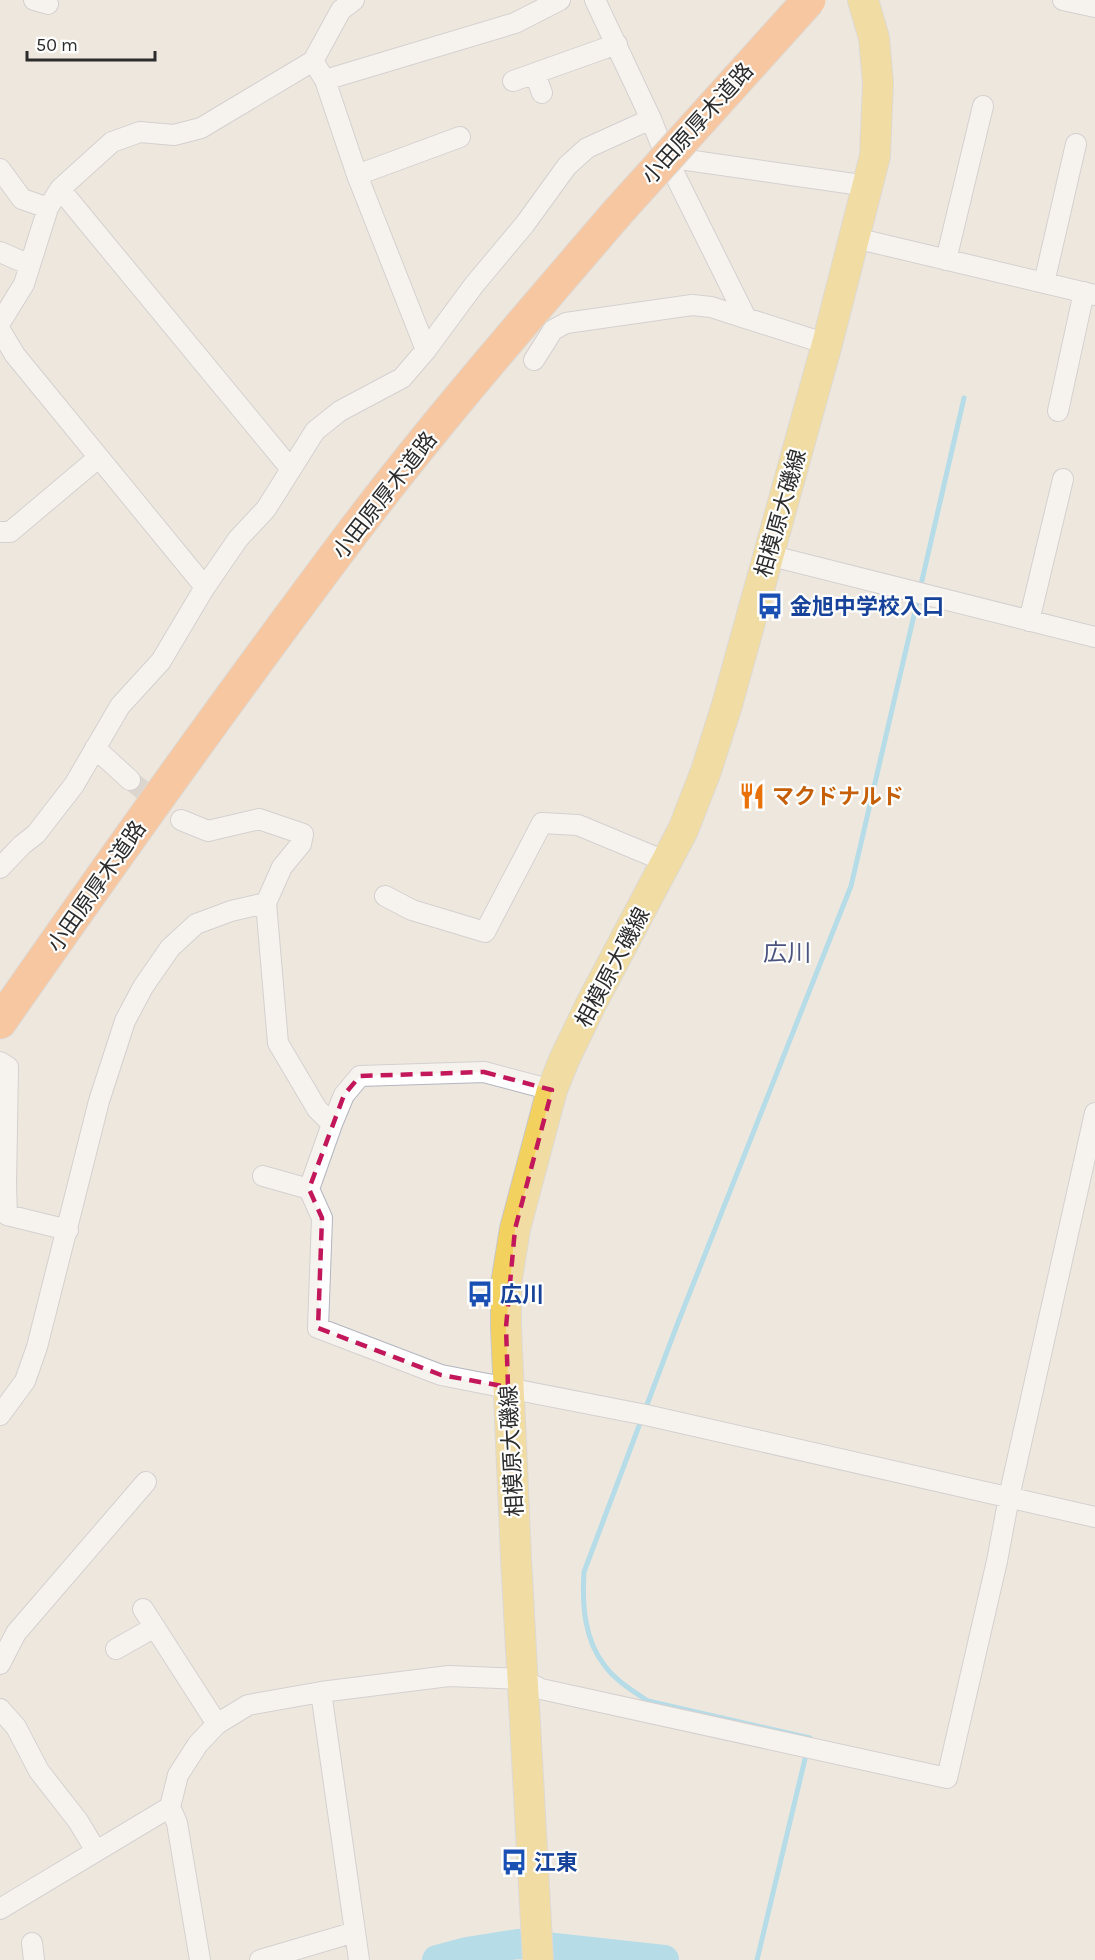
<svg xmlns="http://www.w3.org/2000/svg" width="1095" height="1960" viewBox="0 0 1095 1960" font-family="Karla,'Noto Sans JP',sans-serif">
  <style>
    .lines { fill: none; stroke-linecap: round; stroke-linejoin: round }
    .stream { stroke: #70cef1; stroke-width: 5 }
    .river { stroke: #70cef1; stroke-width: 30 }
    .street-tunnel { stroke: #c7c2ba; stroke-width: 20; stroke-dasharray: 20 10; stroke-linecap: butt }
    .street-casing { stroke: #b2b5c0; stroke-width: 22 }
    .primary-casing { stroke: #c8c8c8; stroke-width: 32 }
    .highway-casing { stroke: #c8c8c8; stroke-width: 35 }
    .street { stroke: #fff; stroke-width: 20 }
    .primary { stroke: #f3d15e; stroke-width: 30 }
    .highway { stroke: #ffa158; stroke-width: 33 }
    .highway-bridge-casing { stroke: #c8c8c8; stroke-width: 35; stroke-linecap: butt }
    .highway-bridge { stroke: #ffa158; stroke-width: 33 }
    .marked { fill: none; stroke: #c2185b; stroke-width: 4.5; stroke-dasharray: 12 8; stroke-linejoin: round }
    .labels { text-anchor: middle; stroke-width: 4.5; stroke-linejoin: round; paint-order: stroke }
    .street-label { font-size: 22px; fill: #2c2c2c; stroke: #fff }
    .transit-label { font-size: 22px; font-weight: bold; fill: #164399; stroke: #fff; text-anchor: start }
    .food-label { font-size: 22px; font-weight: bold; fill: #c56008; stroke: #fff; text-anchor: start }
    .neighbourhood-label { font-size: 24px; fill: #4b547e; stroke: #fff }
  </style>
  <rect width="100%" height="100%" fill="#eee7de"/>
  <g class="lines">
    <path class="stream" d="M920 589 964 398
      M757 1960 810 1738 648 1701C633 1691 615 1680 605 1666 584 1640 582 1604 584 1572L677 1325 851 886 918 598"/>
    <path class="river" d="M437 1960 467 1952 518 1944 664 1960"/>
    <path class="street-tunnel" d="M130 780 181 820"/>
    <g class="street-casing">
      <path id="street" d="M34 0 48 4
        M595 0 651 119 666 157 746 318
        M1063 0 1095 7
        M313 61 325 80 357 175 426 350
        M535 74 542 93
        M325 80 515 23 560 0
        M513 81 617 44
        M666 157 868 186
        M0 169 22 199 48 208
        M357 175 460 137
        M60 189 290 468
        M855 238 1095 295
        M0 252 30 265
        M946 260 983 106
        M1044 283 1076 144
        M0 323 24 284 48 208 60 189 112 142 140 132 174 135 201 128 313 61 341 10 354 0
        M0 330 15 355 205 587
        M534 360 553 330 566 323 692 305 711 307 827 344
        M1058 411 1084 292
        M0 532H10L98 458
        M768 555 1095 637
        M1029 621 1063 479
        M95 748 130 780
        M181 820 208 831 259 819 303 834 301 844 282 867 266 903 278 1043 317 1109 332 1124
        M0 868 22 845 36 834 74 785 120 706 161 661 205 587 238 539 266 509 315 431 340 411 402 378 426 350 474 285 525 224 567 166 587 148 651 119
        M385 896 412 910 485 932 542 823 578 825 667 862
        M0 1062 8 1067 6 1185 7 1215 68 1230
        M552 1090 484 1072 360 1076 344 1095 332 1124 309 1189 322 1218 318 1328 441 1375 646 1415 1095 1517
        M263 1176 309 1189
        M0 1415 25 1381 37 1347 99 1101 125 1021 143 987 170 948 196 924 231 911 266 903
        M143 1609 217 1724
        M116 1649 155 1627
        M0 1664 16 1633 146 1482
        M321 1692 359 1960
        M0 1709 16 1727 39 1771 78 1821 96 1851
        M0 1909 170 1807
        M32 1943 34 1960
        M200 1960 177 1823 170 1807 178 1775 198 1744 217 1724 248 1705 321 1692 449 1676 522 1679 541 1689 947 1778 997 1561 1009 1497 1095 1113
        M260 1960 355 1932"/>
    </g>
    <g class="primary-casing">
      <path id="primary" d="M538 1960 516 1558 506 1327V1284L515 1229 552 1090 564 1060 591 1004 683 830 706 771 727 705 827 344 875 156 878 83 874 38 863 0"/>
    </g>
    <g class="highway-casing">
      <path id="highway" d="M0 1022C115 857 232 693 353 532 436 422 527 318 617 213"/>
    </g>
    <use href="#street" class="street"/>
    <use href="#primary" class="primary"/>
    <use href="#highway" class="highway"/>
    <g class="highway-bridge-casing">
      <path id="highway-bridge" d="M617 213 809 0"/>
    </g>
    <use href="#highway-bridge" class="highway-bridge"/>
  </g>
  <path d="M0 0H1095V1960H0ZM484 1072 552 1090 515 1229 506 1327 508 1387 441 1375 318 1328 322 1218 309 1189 344 1095 360 1076Z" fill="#eee7de" fill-opacity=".55" fill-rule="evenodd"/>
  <path class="marked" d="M484 1072 552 1090 515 1229 506 1327 508 1387 441 1375 318 1328 322 1218 309 1189 344 1095 360 1076Z"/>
  <defs>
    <g id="bus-bare" transform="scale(2.07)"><path d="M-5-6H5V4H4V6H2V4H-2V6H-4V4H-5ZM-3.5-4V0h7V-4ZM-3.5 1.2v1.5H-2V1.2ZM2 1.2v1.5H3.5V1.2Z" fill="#1a4fb4" stroke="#fff" stroke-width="2.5" paint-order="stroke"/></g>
    <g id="restaurant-bare" transform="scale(2.07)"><path d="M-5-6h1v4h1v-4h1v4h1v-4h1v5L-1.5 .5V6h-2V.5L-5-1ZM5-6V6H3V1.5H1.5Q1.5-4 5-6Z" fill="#e8710a" stroke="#fff" stroke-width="2.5" paint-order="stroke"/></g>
  </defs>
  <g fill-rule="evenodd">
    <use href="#bus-bare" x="770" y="606"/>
    <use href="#restaurant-bare" x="752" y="796"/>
    <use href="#bus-bare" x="480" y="1294"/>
    <use href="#bus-bare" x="514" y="1862"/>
  </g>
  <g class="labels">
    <g class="street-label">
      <text transform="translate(697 123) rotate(-48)" y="8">小田原厚木道路</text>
      <text transform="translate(384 495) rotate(-52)" y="8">小田原厚木道路</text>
      <text transform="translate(780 513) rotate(-74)" y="8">相模原大磯線</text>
      <text transform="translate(96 886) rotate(-55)" y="8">小田原厚木道路</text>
      <text transform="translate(612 967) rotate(-62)" y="8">相模原大磯線</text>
      <text transform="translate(511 1451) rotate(-93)" y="8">相模原大磯線</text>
    </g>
    <g class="transit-label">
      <text x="790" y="614">金旭中学校入口</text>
      <text x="500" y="1302">広川</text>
      <text x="534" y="1870">江東</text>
    </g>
    <g class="food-label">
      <text x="772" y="804">マクドナルド</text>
    </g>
    <g class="neighbourhood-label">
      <text x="787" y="961">広川</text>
    </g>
  </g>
  <path d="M27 51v9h128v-9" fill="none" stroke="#2c2c2c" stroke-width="3"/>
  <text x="36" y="51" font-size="18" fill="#2c2c2c" stroke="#ffffff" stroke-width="4.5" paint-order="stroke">50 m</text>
</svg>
